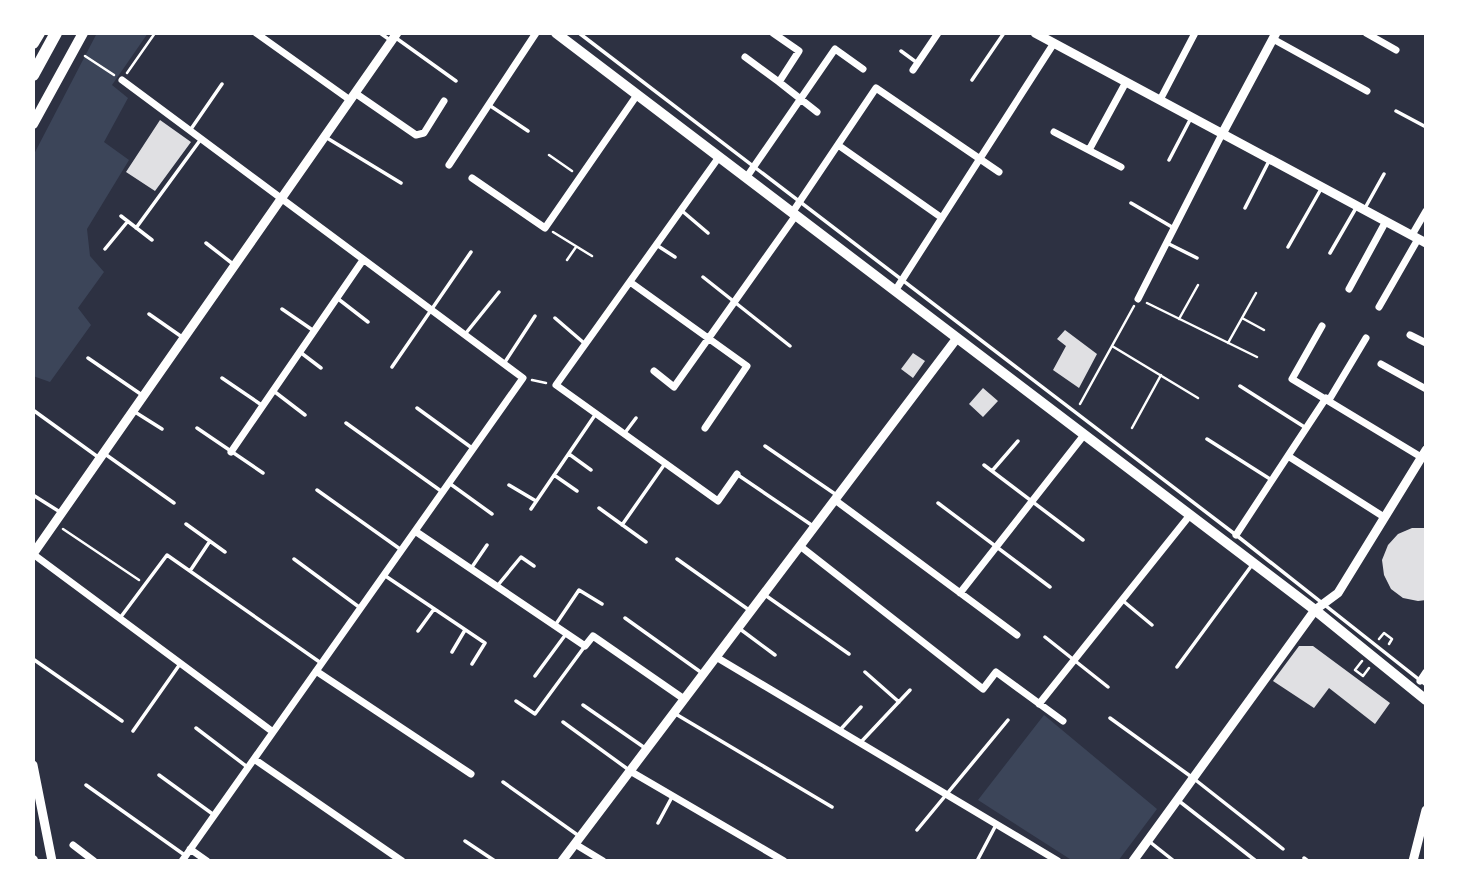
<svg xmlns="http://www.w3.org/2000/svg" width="1459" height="894" viewBox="0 0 1459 894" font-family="'Exo 2',sans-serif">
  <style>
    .green { fill: #3c4559 }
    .building { fill: #e0e0e3 }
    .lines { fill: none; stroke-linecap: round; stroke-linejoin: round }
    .path { stroke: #fff; stroke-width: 2.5 }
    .service { stroke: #fff; stroke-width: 3.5 }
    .minor { stroke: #fff; stroke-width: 7 }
    .tertiary { stroke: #fff; stroke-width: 9 }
    .primary { stroke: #fff; stroke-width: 10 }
    .trunk { stroke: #fff; stroke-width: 12 }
  </style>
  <rect width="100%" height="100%" fill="#2d3142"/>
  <path class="green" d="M97 33H148L112 85 128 98 104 142 129 160 87 229 90 256 104 272 78 308 91 325 50 382 33 376V156Z
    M1044 715 1157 809 1118 861H1073L978 800Z"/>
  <path class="building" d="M160 120 191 142 155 191 126 172Z
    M1065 330 1097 354 1079 388 1053 370 1066 346 1057 339Z
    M913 353 925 361 913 378 901 369Z
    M983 388 998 401 983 417 969 404Z
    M1412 528H1426V600L1418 601 1403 598 1391 589 1384 575 1382 560 1388 545 1398 534Z
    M1299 646H1313L1390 703 1375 724 1329 688 1314 708 1273 681Z"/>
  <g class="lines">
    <path class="path" d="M85 56 114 75
      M127 73 155 33
      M549 155 572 171
      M553 232 592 256
      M567 260 576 247
      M1147 303 1257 357
      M1242 318 1264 330
      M1179 319 1198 285
      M1228 343 1256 293
      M1112 346 1198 398
      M532 380 546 383
      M1080 404 1134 306
      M1132 428 1161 375
      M63 529 139 580
      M1379 639 1384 633 1392 639 1389 644
      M1362 661 1355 670 1363 676 1369 668"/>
    <path class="service" d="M380 33 390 40
      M579 33 1236 535 1426 685
      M396 38 456 81
      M901 51 916 62
      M972 80 1004 33
      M489 105 528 131
      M1396 111 1426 127
      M191 129 222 84
      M327 138 401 183
      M1169 160 1191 118
      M1131 203 1172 227
      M1245 208 1269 161
      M1365 208 1384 174
      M681 210 708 233
      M121 216 152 240
      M136 228 201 139
      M206 243 233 264
      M1167 243 1197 258
      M658 246 675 257
      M1288 247 1321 189
      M105 249 128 221
      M1330 253 1356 208
      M703 277 790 346
      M337 298 368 322
      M282 309 314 331
      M149 314 182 337
      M555 318 584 343
      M466 333 499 292
      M300 352 321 368
      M88 358 142 395
      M505 362 535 316
      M392 367 471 252
      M222 378 263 406
      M1240 386 1306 428
      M275 392 305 415
      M417 408 472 448
      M33 410 98 457
      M135 412 162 429
      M346 423 441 491
      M197 428 263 473
      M624 434 636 418
      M1207 439 1270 479
      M765 446 838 496
      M105 454 174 503
      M569 454 591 470
      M984 465 1083 540
      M992 471 1018 441
      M554 475 577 491
      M738 475 813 526
      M449 483 492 514
      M509 485 536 501
      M317 490 400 549
      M33 495 60 512
      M938 503 1050 587
      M599 508 646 542
      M531 509 595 415
      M186 524 225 552
      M622 525 664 465
      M294 559 359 607
      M677 559 749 610
      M472 567 487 545
      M190 571 210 541
      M384 575 485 643 472 664
      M498 585 521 557 534 566
      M765 595 849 654
      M1122 600 1152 625
      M120 618 167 555 321 663
      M625 618 702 673
      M556 624 579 590 602 604
      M740 629 775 655
      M418 631 434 609
      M1045 637 1108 687
      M452 652 465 630
      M33 659 122 721
      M1177 667 1252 565
      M865 672 899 702
      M535 676 566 634
      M516 701 535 714 585 646
      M583 705 645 748
      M674 713 832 807
      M1110 718 1193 778 1283 849
      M563 722 629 770
      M196 728 246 766
      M840 730 861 707
      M133 731 180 664
      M861 742 910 690
      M159 775 214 815
      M503 782 579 836
      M86 785 186 856
      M1179 801 1256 861
      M658 823 672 797
      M917 830 1008 720
      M465 841 495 861
      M1150 842 1174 861
      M1304 858 1308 861
      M977 861 996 825"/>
    <path class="minor" d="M256 33 350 100
      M773 33 799 51 779 82 817 112
      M1366 33 1396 50
      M1273 39 1367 91
      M745 57 779 82
      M913 70 938 33
      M122 80 523 378 182 861
      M355 93 416 135 424 133 444 101
      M1160 100 1195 33
      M1054 132 1121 167
      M838 145 942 218
      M1089 150 1126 82
      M719 157 556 385 718 501 737 474
      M449 165 536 33
      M472 178 545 228 637 95
      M746 178 835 49 863 69
      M792 213 876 88 999 172
      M1412 235 1426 211
      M630 282 747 366 705 428
      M1349 289 1386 221
      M895 291 1054 43
      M1138 299 1222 134
      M1379 307 1418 239
      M1322 326 1292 379 1421 457
      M1410 335 1426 343
      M1381 364 1426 389
      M654 371 674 387 796 215
      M1329 400 1366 338
      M231 452 363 260
      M1288 456 1384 517
      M835 500 1017 635
      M415 531 585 646 593 636 684 699
      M1236 535 1326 398
      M800 546 983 689 996 672 1063 721
      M33 554 273 732
      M960 593 1084 435
      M716 657 1058 861
      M316 671 471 774
      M1420 681 1426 672
      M1039 704 1190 515
      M254 759 402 861
      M630 771 784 861
      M575 844 603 861
      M73 845 94 861
      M190 849 207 861"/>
    <path class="tertiary" d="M1035 33 1426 243
      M1222 134 1276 33
      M33 554 397 33
      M33 765 52 861
      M562 861 957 338
      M1133 861 1315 610 1338 593 1426 450
      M1413 861 1426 810"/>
    <path class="primary" d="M556 33 1315 610 1426 700
      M33 124 83 33
      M33 860V861"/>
    <path class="trunk" d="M33 43 39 33
      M33 75 56 33"/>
  </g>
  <rect width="1459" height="894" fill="none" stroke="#ffffff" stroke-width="70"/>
</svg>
